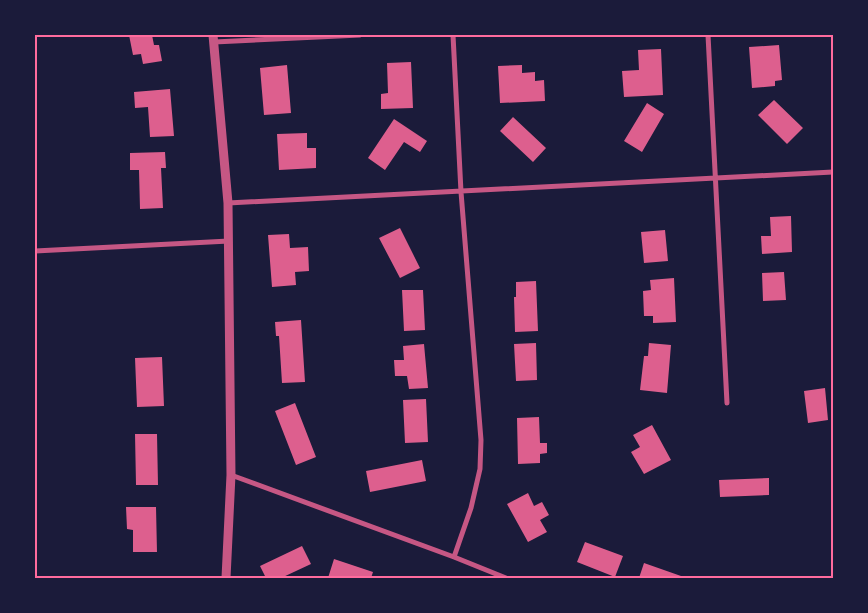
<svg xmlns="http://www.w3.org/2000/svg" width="868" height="613" viewBox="0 0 868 613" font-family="'Archivo Narrow',sans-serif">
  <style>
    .building { fill: #dd5f8e }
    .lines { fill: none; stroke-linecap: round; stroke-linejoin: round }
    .minor { stroke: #c65784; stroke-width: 5 }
    .tertiary { stroke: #c65784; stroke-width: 9 }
    .neatline { fill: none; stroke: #ff6b9d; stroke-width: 2 }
  </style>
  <rect width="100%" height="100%" fill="#1b1b3a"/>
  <path class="building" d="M129 35H152L154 45H159L162 61 143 64 141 54 133 55Z
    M779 45 782 80 775 81V86L752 88 749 47Z
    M661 49 663 95 624 97 622 71 639 70 638 50Z
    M411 62 413 108 381 109V94L388 93 387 63Z
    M287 65 291 113 264 115 260 68Z
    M522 65V73L535 72V81L544 80 545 101 500 103 498 66Z
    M170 89 174 136 150 137 148 107 135 108 134 92Z
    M774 100 803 128 787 144 758 115Z
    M647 103 664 114 642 152 624 141Z
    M513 117 546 148 533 162 500 131Z
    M394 119 427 141 420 152 404 142 385 170 368 158Z
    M307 133V148H316V168L279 170 277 134Z
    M165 152 166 168H161L163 208 140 209 139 170H130V153Z
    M791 216 792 252 762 254 761 236H771L770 217Z
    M400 228 420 268 400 278 379 238Z
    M665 230 668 261 644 263 641 232Z
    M289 234 290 248 308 247 309 271 295 272 296 285 272 287 268 235Z
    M784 272 786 300 763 301 762 273Z
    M674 278 676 322 653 323V316H644L643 291 651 290 650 280Z
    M536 281 538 331 515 332 514 297H516V282Z
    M402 290H423L425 330 404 331Z
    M301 320 305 382 282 383 279 336H276L275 322Z
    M536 343 537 380 516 381 514 344Z
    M649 343 671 345 667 393 640 390 644 356H648Z
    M424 344 428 388 409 389 407 376H395L394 360H404L403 346Z
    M162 357 164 406 137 407 135 358Z
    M825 388 828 420 808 423 804 391Z
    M426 399 428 442 405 443 403 400Z
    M295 403 316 457 296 465 275 411Z
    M539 417 540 443H547V453L540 454V463L518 464 517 418Z
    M652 425 671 460 644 474 631 452 640 447 633 435Z
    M135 434H157L158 485H136Z
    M422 460 426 481 370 492 366 471Z
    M769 478V495L720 497 719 480Z
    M528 493 534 506 542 502 549 515 540 520 547 532 528 542 507 504Z
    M126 507H156L157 552H133V530L127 529Z
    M585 542 623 556 615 577 577 562Z
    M302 546 311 564 281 578H266L260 566Z
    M334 559 373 572 371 578H328Z
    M644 563 681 576V578H639Z"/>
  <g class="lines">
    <path class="minor" d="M453 35 461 192 481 440 480 469 471 508 454 557
      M708 35 727 403
      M214 42 360 35
      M228 203 833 172
      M35 251 229 241
      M231 475 454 557 506 578"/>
    <path class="tertiary" d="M213 35 228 203 231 475 226 578"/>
  </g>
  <rect width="868" height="613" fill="none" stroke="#1b1b3a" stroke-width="72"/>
  <rect x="36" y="36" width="796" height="541" class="neatline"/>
</svg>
